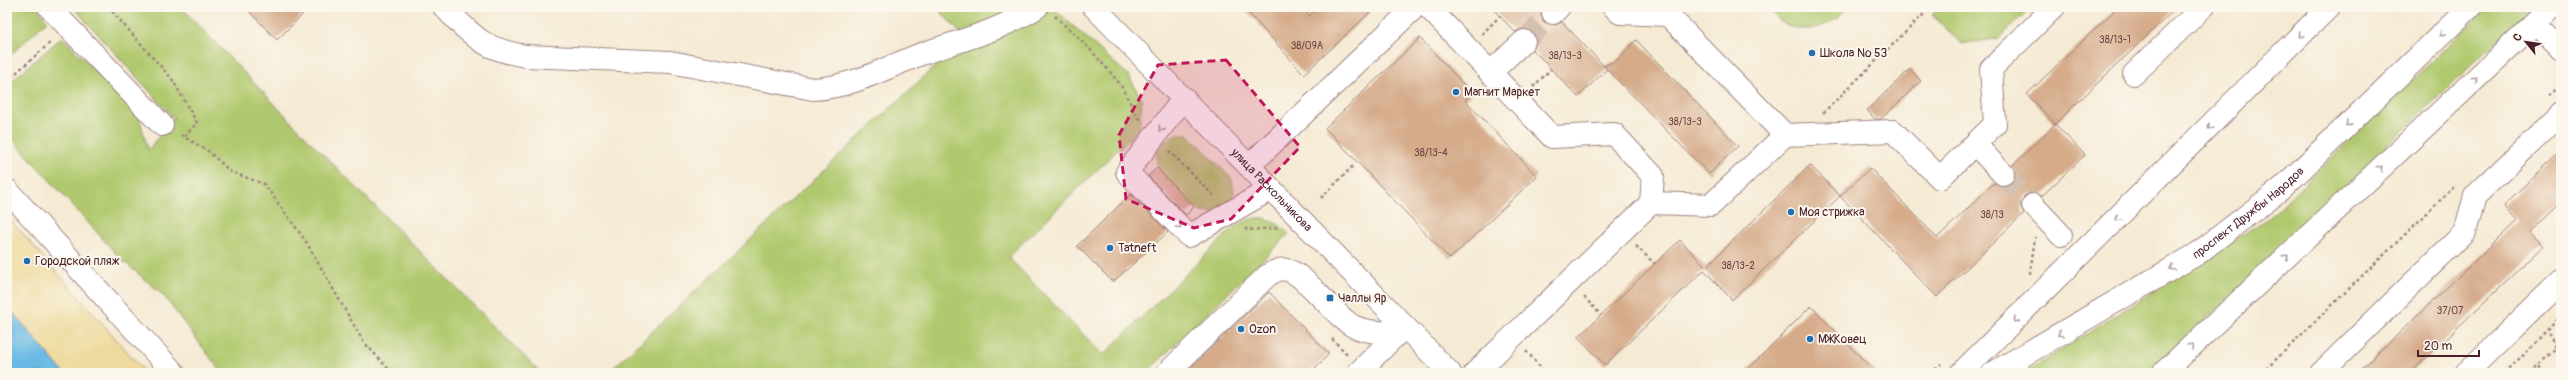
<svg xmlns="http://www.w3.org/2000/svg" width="2568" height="380" viewBox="0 0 2568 380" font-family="Pangolin,sans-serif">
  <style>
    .green { fill: #b1c96e; stroke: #7e744c }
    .sand { fill: #eeda9e; stroke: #9c7c64 }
    .water { fill: #69b9e4; stroke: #5a6c88 }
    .building { fill: #d5ab8a }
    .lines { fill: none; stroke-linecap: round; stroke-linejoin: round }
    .minor-tunnel { stroke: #d3c1b2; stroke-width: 22; stroke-dasharray: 22 11; stroke-linecap: butt }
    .minor-casing { stroke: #a08480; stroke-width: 24 }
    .path { stroke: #a08480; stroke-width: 2.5; stroke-dasharray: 3 3; stroke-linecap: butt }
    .minor { stroke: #fff; stroke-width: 22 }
    .oneway { stroke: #ae9aa0 }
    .marked { fill: #c2185b; fill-opacity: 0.2; stroke: #c2185b; stroke-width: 3; stroke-dasharray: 8 5; stroke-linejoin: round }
    .poi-dot { fill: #1f6fb2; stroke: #fbf7ec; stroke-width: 1.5 }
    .labels { text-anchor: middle; stroke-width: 4; stroke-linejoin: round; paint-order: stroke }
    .number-label { font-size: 10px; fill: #6d4243 }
    .poi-label { font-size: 12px; fill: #4a1f2b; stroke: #fbf7ec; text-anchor: start }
    .street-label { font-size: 12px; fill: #4a1f2b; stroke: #fbf7ec }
  </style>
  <rect width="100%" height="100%" fill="#fbf7ec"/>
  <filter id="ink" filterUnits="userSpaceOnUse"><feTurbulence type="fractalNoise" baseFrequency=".025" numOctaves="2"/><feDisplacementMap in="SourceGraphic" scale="8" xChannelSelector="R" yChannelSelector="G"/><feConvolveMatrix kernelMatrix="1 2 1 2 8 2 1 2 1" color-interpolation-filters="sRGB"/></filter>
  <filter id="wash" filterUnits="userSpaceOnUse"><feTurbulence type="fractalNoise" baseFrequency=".012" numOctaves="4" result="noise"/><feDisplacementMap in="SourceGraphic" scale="16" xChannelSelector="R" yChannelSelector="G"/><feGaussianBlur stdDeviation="0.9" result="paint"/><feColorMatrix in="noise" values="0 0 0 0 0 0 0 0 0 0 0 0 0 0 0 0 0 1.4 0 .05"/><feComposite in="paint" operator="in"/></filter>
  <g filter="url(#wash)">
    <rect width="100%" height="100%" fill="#f5ead4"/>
    <path class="green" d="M7 7H37L47 21 7 58Z
      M73 7H181L307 138 541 373H222L163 295 121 259 7 133V85L62 37 139 116 148 150 174 118Z
      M936 7H1052L1129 76 1142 100 1139 129 1008 257 1103 355 1234 227C1258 213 1269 215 1289 234L1146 373H608L965 38Z
      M1767 7H1847C1834 27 1804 36 1783 23 1777 19 1772 12 1767 7Z
      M1940 7H2031L2000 38 1962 44 1932 15Z
      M2488 7H2532L2150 373H2025L2270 217Z
      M1177 134H1188L1232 179 1234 193 1225 207 1215 213 1201 212C1179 193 1128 155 1177 134Z"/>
    <path class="sand" d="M7 216 146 373H63L7 306Z"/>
    <path class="water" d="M7 306 8 307 64 373H7Z"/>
    <g id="blocks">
      <path class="building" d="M245 7H310L277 40Z
        M1243 7H1301L1309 16 1319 7H1376L1304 74Z
        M1491 7H1542L1541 16 1544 22 1556 25 1562 22 1607 69 1578 97 1533 50 1536 39 1533 32 1522 29 1515 32Z
        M2118 7H2177L2055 124 2027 94Z
        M1420 38 1472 93 1465 100 1537 176 1450 259 1325 128Z
        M1636 40 1738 146 1709 174 1604 66 1617 60Z
        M1910 69 1921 81 1881 119H1875L1867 110Z
        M2055 124 2085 155 2042 196 2031 193 2024 196 2021 207 2024 213 1937 297 1840 196 1870 168 1937 238 1994 183 2005 186 2012 183 2015 172 2012 166Z
        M2561 151V203L2530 232 2543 246 2410 373H2357L2518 220 2504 205Z
        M1810 165 1840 196 1732 300 1704 270 1605 365 1578 337 1680 240 1706 267Z
        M1157 168 1194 207 1186 215 1148 176Z
        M1131 194 1168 232 1113 282 1077 246Z
        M1269 292 1329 354 1310 373H1185Z
        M1811 306 1876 373H1744Z"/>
    </g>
  </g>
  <g filter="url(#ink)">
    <use href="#blocks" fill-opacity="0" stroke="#a08480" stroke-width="1"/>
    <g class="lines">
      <path class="minor-tunnel" d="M1524 41 1553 13
        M2003 174 2033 205"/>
      <g class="minor-casing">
        <g id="minor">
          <path d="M49 7 162 125"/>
          <path d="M444 7C474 37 482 49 526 56L670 62 813 89C854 87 886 67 924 53 962 40 1002 30 1037 7"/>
          <path id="s1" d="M1094 7 1450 373"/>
          <path d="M1428 7 1552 137 1614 134 1653 176 1651 203"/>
          <path d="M1614 7 1620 13 1668 15 1785 135"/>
          <path d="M1553 13 1559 7"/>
          <path d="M2535 23 2561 49"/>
          <path d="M1490 73 1524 41"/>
          <path d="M2134 74 2203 7"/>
          <path d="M1184 98 1127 172 1189 236 1271 189"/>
          <path d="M1975 144 2003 174"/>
          <path d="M1250 165 1415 7"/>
          <path d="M7 190 174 373"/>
          <path d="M2033 205 2061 235"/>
          <path d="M1167 373 1267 276C1274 271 1280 268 1287 270 1306 274 1333 315 1353 326 1367 333 1383 332 1398 333"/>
          <path d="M1358 373 1404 327"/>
          <path d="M1475 373 1651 203 1711 205 1785 135 1893 131 1940 178 1995 124 1991 69 2054 7"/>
          <path d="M1961 373 2329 7"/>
          <path id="s2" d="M1993 373 2197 254 2281 189 2470 7"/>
          <path d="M2163 373 2552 7"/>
          <path d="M2321 373 2465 232 2475 196 2561 114"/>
          <path d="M2466 373 2561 281"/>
        </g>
      </g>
      <path class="path" d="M108 7 172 79 197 123 184 137
        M1302 8V7
        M1055 16 1090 49 1120 84 1140 121
        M1482 34 1500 16
        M7 81 52 41
        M1533 87 1551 69
        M2548 96 2561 84
        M1823 113 1931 7
        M181 135 208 151 231 172 264 184 305 240 363 341 392 373
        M1169 151 1215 197
        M7 164 12 169
        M1321 198 1355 164
        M1245 228 1247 230 1279 228
        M1636 246 1655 264
        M2030 274 2035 237
        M1584 297 1601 315
        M1332 339 1347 354
        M1526 351 1546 373
        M1931 373 1941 364
        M2262 373 2456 185
        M2505 373 2561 316
        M2531 373 2538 365
        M2545 373 2538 365 2556 349 2547 332"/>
      <use href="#minor" class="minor"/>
    </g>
    <defs><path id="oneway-chevron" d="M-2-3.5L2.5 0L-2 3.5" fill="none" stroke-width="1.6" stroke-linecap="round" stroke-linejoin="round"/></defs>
    <g class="oneway">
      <use href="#oneway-chevron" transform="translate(2442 34) rotate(136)"/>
      <use href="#oneway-chevron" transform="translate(2301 35) rotate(135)"/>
      <use href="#oneway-chevron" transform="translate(2475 79) rotate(-43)"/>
      <use href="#oneway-chevron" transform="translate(2348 124) rotate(136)"/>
      <use href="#oneway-chevron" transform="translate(2210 127) rotate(135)"/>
      <use href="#oneway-chevron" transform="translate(1161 129) rotate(127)"/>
      <use href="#oneway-chevron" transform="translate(2380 168) rotate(-43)"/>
      <use href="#oneway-chevron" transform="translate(2118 219) rotate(135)"/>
      <use href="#oneway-chevron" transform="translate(1179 226) rotate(46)"/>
      <use href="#oneway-chevron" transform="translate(2286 257) rotate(-43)"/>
      <use href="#oneway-chevron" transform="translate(2172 268) rotate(150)"/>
      <use href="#oneway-chevron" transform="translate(2016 320) rotate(136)"/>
      <use href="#oneway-chevron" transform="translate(2060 334) rotate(150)"/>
      <use href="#oneway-chevron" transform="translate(2191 346) rotate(-43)"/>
    </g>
  </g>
  <path class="marked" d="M1226 60 1300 147 1231 219 1194 228 1126 199 1119 135 1158 65Z"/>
  <g class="poi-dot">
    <circle cx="1812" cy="53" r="4"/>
    <circle cx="1456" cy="92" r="4"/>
    <circle cx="1791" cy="212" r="4"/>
    <circle cx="1110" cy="248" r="4"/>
    <circle cx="27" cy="261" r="4"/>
    <rect x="1326" y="294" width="8" height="8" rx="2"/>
    <circle cx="1241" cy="329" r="4"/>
    <circle cx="1810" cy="339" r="4"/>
  </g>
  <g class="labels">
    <g class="number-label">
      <text x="2115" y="43">38/13-1</text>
      <text x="1307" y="49">38/09А</text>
      <text x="1565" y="59">38/13-3</text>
      <text x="1685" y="125">38/13-3</text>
      <text x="1431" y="156">38/13-4</text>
      <text x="1992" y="218">38/13</text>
      <text x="1738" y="269">38/13-2</text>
      <text x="2450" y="314">37/07</text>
    </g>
    <g class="poi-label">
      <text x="1820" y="57">Школа № 53</text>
      <text x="1464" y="96">Магнит Маркет</text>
      <text x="1799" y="216">Моя стрижка</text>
      <text x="1118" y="252">Tatneft</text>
      <text x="35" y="265">Городской пляж</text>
      <text x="1338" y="302">Чаллы Яр</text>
      <text x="1249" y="333">Ozon</text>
      <text x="1818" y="343">МЖКовец</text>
    </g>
    <g class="street-label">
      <text dy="4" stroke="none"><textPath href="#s1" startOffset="255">улица Раскольникова</textPath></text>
      <text dy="4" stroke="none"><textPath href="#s2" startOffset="302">проспект Дружбы Народов</textPath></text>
    </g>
  </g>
  <rect width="2568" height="380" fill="none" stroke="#fbf7ec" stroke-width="24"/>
  <g transform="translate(2526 42) rotate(300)" stroke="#fbf7ec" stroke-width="3" paint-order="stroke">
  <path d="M0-3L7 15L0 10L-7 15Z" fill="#4a1f2b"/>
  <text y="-6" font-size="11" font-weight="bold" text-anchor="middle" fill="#4a1f2b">С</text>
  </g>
  <path d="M2418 350v6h61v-6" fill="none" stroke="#4a1f2b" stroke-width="2"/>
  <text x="2424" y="350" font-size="12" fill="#4a1f2b" stroke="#fbf7ec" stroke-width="3" paint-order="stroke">20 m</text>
</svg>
